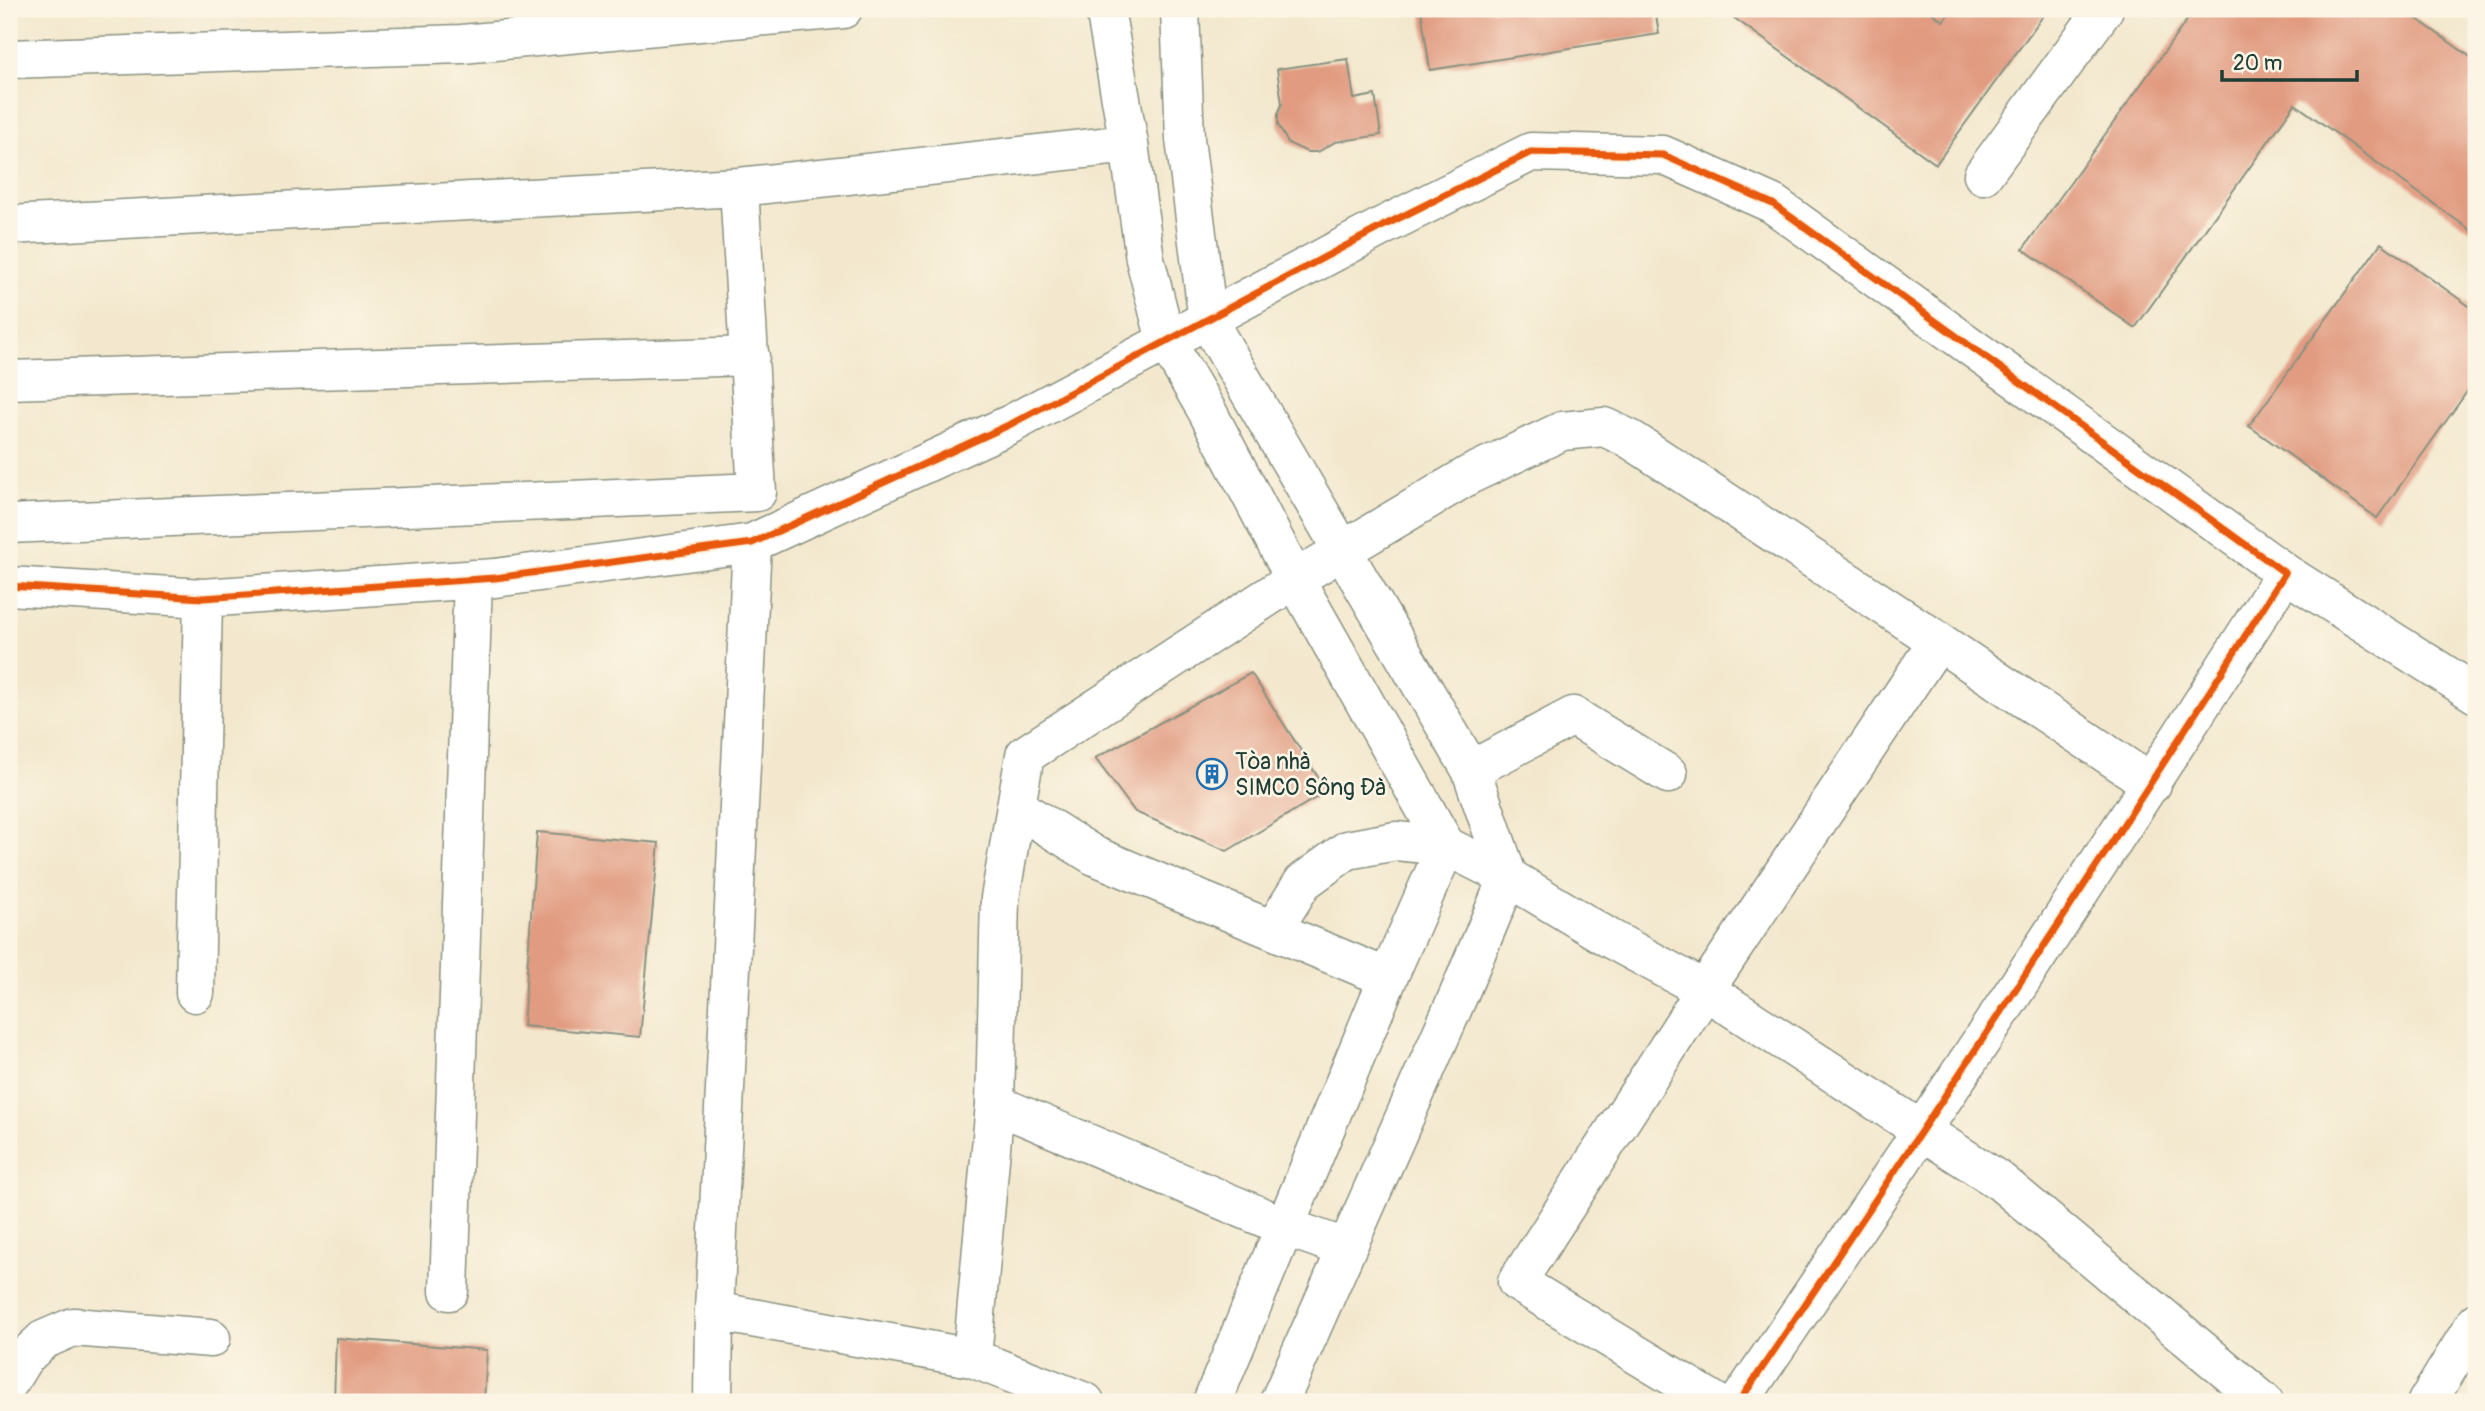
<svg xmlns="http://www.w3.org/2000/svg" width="2485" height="1411" viewBox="0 0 2485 1411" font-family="Pangolin,sans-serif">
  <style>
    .building { fill: #e19b81 }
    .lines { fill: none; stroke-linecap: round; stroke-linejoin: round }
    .minor-casing { stroke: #899281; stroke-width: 41 }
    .minor { stroke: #fff; stroke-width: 38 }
    .cycleway-casing { stroke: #fcf5e5; stroke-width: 11 }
    .cycleway { stroke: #e8590c; stroke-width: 7 }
    .labels { text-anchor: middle; stroke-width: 5; stroke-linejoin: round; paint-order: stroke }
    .poi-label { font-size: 23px; fill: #1f3d34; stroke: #fcf5e5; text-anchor: start }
  </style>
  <rect width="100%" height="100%" fill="#fcf5e5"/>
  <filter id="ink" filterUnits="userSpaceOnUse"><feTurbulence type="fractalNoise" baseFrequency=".0143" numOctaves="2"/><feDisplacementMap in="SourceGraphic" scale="14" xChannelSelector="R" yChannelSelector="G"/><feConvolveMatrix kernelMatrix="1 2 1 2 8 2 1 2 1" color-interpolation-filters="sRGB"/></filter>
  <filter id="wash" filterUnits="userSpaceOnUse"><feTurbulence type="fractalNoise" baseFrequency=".00686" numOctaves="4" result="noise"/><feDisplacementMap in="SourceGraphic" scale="28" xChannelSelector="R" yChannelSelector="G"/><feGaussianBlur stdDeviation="1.57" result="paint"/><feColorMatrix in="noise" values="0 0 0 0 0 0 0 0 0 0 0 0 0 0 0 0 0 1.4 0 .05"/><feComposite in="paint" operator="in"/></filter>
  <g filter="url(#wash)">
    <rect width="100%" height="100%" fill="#f3e8ce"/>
    <g id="blocks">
      <path class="building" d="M1421 9H1655L1659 34 1430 70Z
        M1722 9H1927L1943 21 1952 9H2048L1936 164Z
        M2195 9H2348L2358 16 2363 9H2403L2476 61V234L2295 104 2135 328 2023 249Z
        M1348 59 1354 99 1375 95 1381 135 1335 142 1318 152H1307L1288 143 1278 125V114L1282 104 1277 69Z
        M2381 243 2476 311V379L2377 518 2249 426Z
        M1251 673 1327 791 1227 851 1135 812 1095 758Z
        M537 832 659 843 640 1037 523 1026Z
        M336 1338 487 1350 484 1402H334Z"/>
    </g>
  </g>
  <g filter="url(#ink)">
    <use href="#blocks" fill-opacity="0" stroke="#899281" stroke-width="2"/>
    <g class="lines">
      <g class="minor-casing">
        <path id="minor" d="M1105 9 1129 144 1145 259 1166 341 1207 411 1295 579 1446 846 1388 978 1212 1402
          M1180 9 1185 139 1208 321 1471 770 1508 877 1459 994 1279 1402
          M9 59 462 44 843 9
          M1983 175 2104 9
          M9 225 739 187 1129 144
          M9 380 750 356
          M9 524 757 492 739 187
          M9 586 203 598 495 578 752 543 1011 424 1383 226 1531 152 1663 155 1773 204 2285 573 2476 694
          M1938 641 2152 784
          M1471 770 1573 716 1668 774
          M1016 807 1095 856 1388 978
          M1273 930 1303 882 1347 850 1396 841 1446 846 1508 877 1609 938 1705 990 2001 1182 2264 1402
          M195 993 203 598
          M995 1104 1000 898 1025 755 1295 579 1469 475 1562 431 1604 427 1630 439 1938 641 1705 990 1517 1282 1715 1402
          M449 1291 473 579
          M714 1311 972 1358 1085 1402
          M972 1358 995 1104 1286 1227 1345 1248
          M9 1382 23 1359 43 1340 73 1327 211 1338
          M713 1402 714 1311 752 543
          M1739 1402C1925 1128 2108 853 2285 573
          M2427 1402 2476 1322"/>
      </g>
      <use href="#minor" class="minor"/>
      <g class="cycleway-casing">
        <path id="cycleway" d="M9 586 203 598 495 578 752 543 1011 424 1383 226 1531 152 1663 155 1773 204 2285 573C2108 853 1925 1128 1739 1402"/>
      </g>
      <use href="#cycleway" class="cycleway"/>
    </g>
  </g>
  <defs>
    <g id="building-ring" transform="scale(1.575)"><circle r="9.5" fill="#fcf5e5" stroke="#1f6fb2" stroke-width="1.5"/><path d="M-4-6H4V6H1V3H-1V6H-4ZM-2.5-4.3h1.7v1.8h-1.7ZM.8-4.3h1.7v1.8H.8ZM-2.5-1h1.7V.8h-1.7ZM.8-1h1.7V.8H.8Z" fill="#1f6fb2"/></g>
  </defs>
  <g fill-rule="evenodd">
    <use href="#building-ring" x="1212" y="774"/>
  </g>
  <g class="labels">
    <g class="poi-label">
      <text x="1235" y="769">Tòa nhà<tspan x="1235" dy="26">SIMCO Sông Đà</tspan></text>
    </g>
  </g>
  <rect width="2485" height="1411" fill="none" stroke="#fcf5e5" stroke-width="35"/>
  <path d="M2222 70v10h135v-10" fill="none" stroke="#1f3d34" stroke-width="3.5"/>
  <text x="2233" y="70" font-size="21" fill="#1f3d34" stroke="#fcf5e5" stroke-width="5" paint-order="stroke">20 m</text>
</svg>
